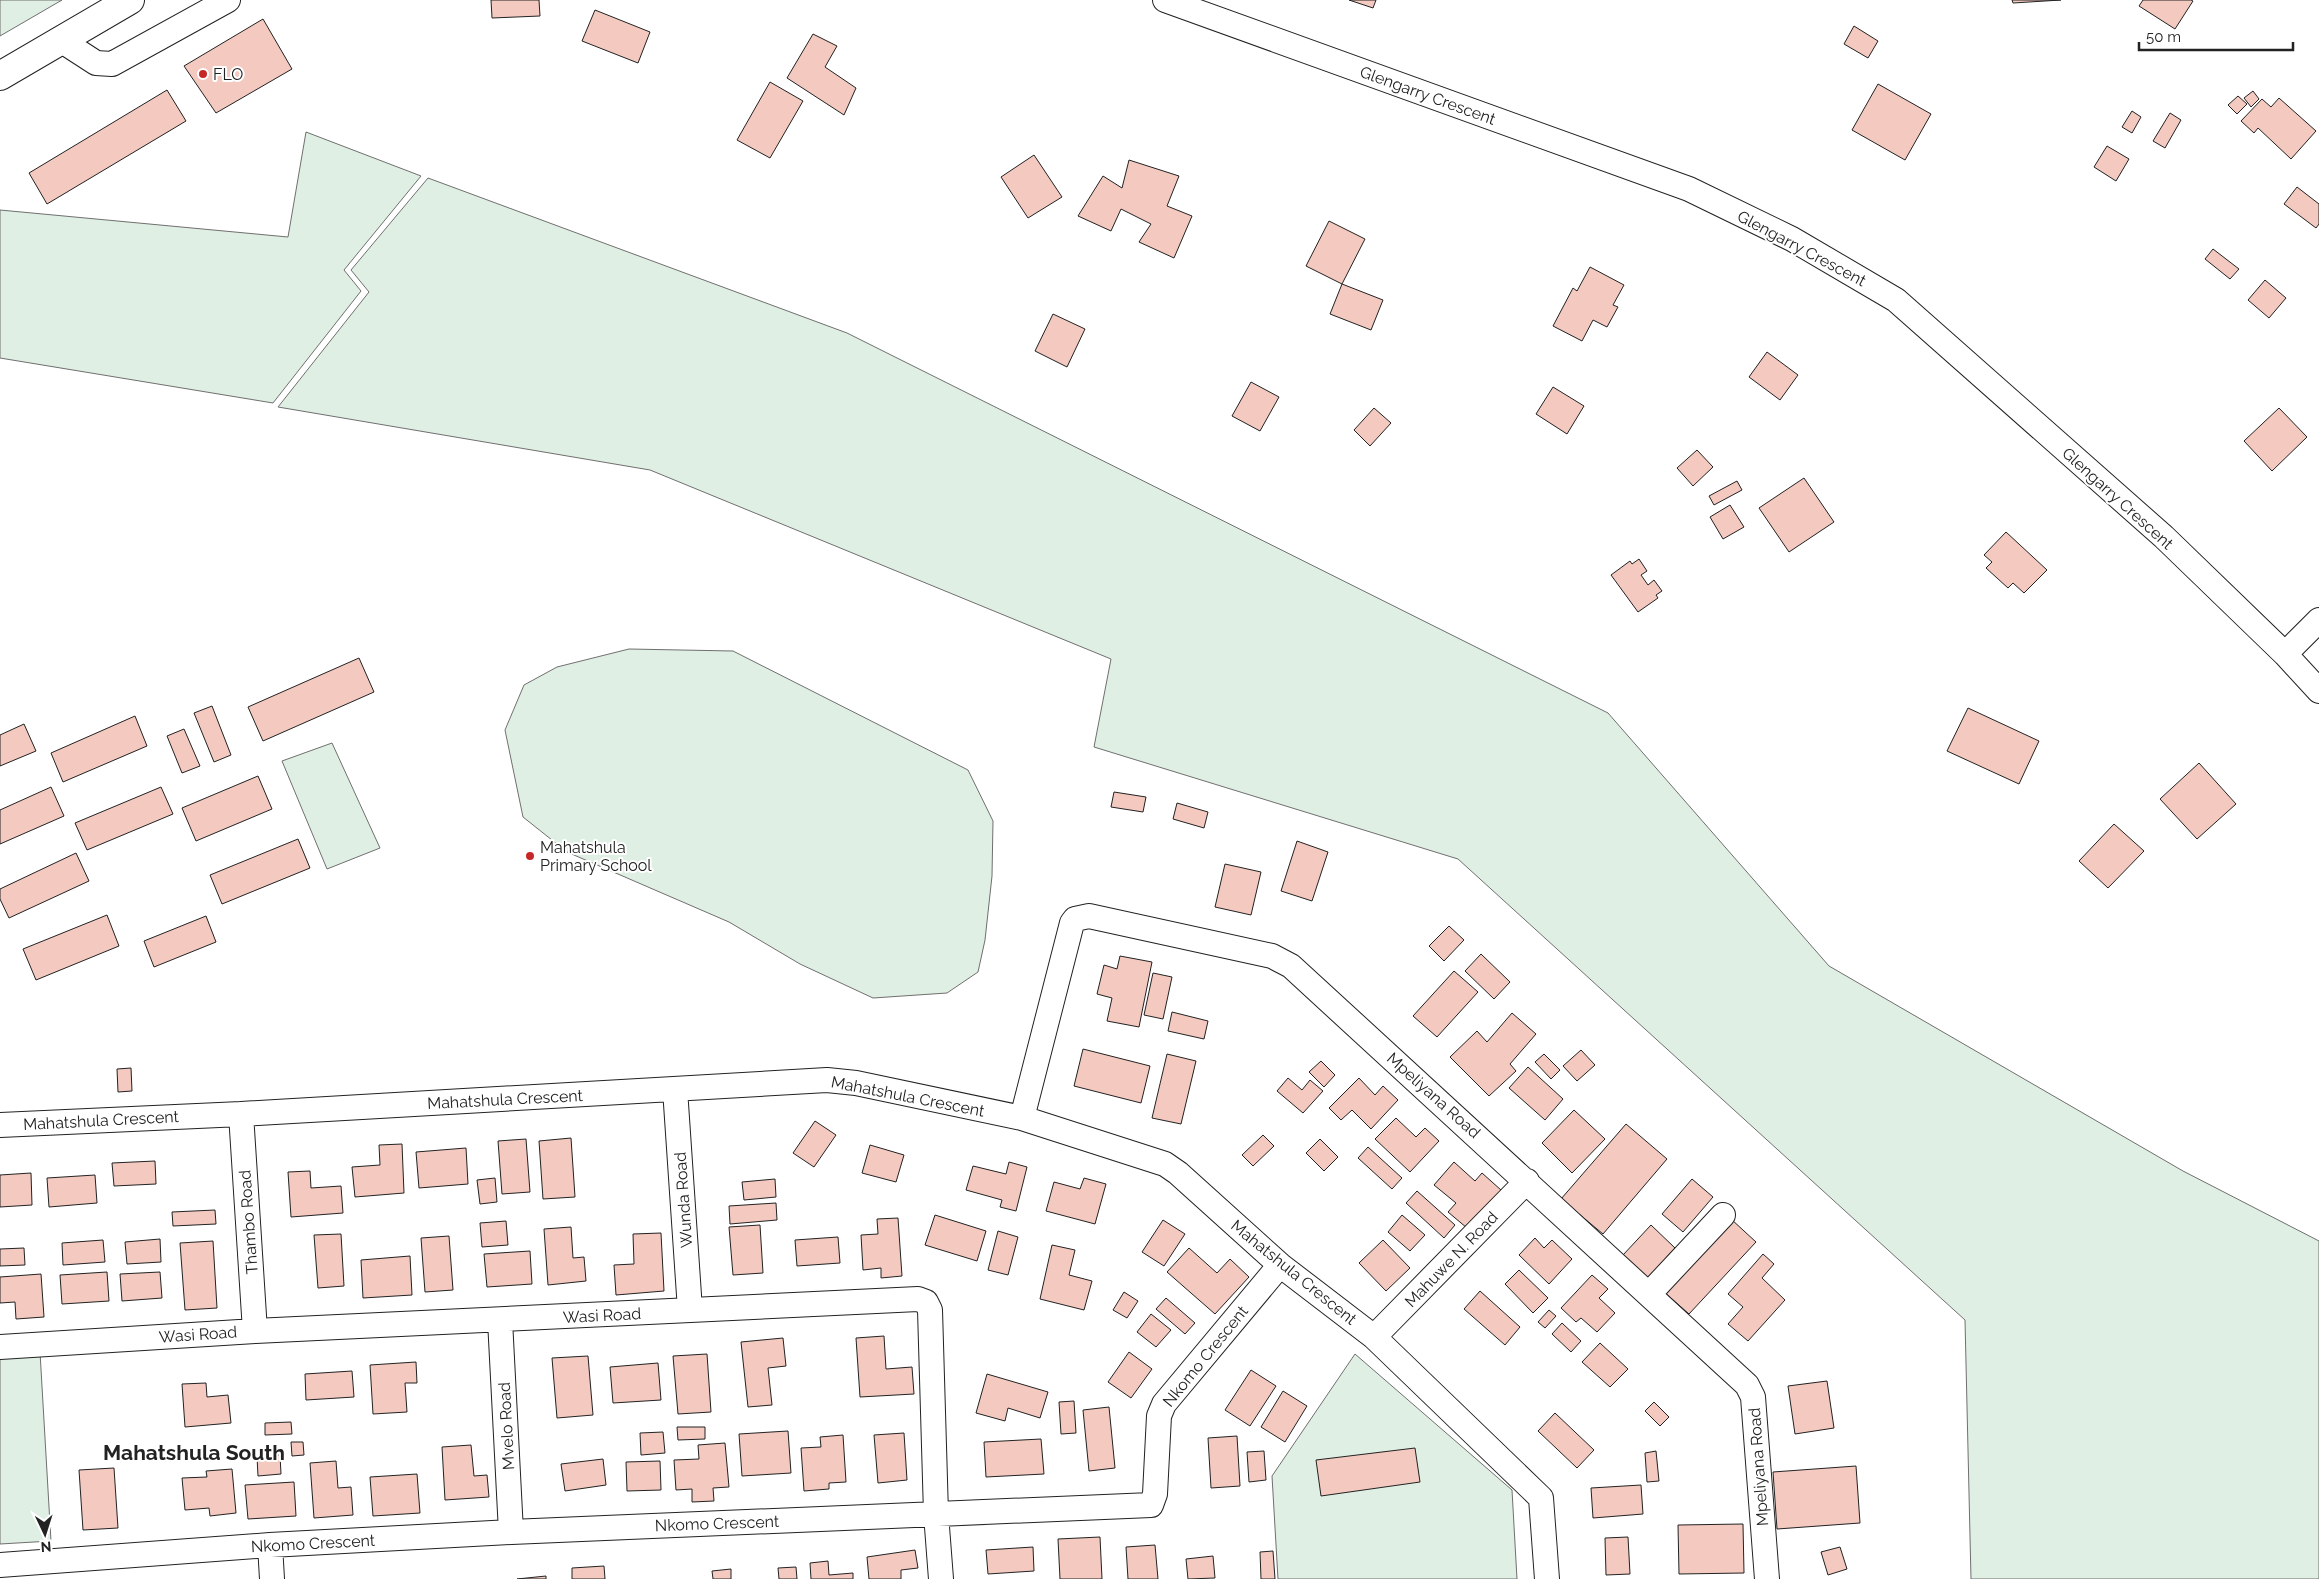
<svg xmlns="http://www.w3.org/2000/svg" width="2319" height="1579" viewBox="0 0 2319 1579" font-family="Raleway,sans-serif">
  <style>
    .green { fill: #e0efe3; stroke: #6f6f6f }
    .building { fill: #f3c9c0; stroke: #222 }
    .lines { fill: none; stroke-linecap: round; stroke-linejoin: round }
    .minor-casing { stroke: #222; stroke-width: 26 }
    .highway-casing { stroke: #222; stroke-width: 30 }
    .minor { stroke: #fff; stroke-width: 24 }
    .highway { stroke: #fff; stroke-width: 28 }
    .poi-dot { fill: #c62828; stroke: #fff; stroke-width: 2 }
    .labels { text-anchor: middle; stroke-width: 4; stroke-linejoin: round; paint-order: stroke }
    .poi-label { font-size: 16px; fill: #222; stroke: #fff; text-anchor: start }
    .street-label { font-size: 16px; fill: #222; stroke: #fff }
    .district-label { font-size: 21px; font-weight: bold; fill: #222; stroke: #fff }
  </style>
  <rect width="100%" height="100%" fill="#fff"/>
  <path class="green" d="M0 0H62L0 36Z
    M306 132 421 176 344 270 361 291 273 403 0 358V210L288 237Z
    M428 178 847 333 1608 713 1829 966 2183 1171 2319 1241V1579H1971L1965 1320 1458 859 1094 747 1111 659 650 470 278 407 369 292 351 270Z
    M629 649 733 651 968 770 993 821 992 876 985 940 978 972 947 993 873 998 800 964 729 922 567 852 523 817 505 730 524 685 557 667Z
    M332 743 380 848 327 869 282 761Z
    M40 1352 51 1541 0 1544V1354Z
    M1355 1354 1512 1490 1517 1579H1278L1272 1476Z"/>
  <path class="building" d="M491 0H539L540 16 492 18Z
    M1349 0H1376L1373 8Z
    M2012 0H2061L2013 3Z
    M2143 0H2191L2193 1 2175 29 2139 6Z
    M595 10 650 32 638 63 582 41Z
    M263 19 292 69 216 113 184 66Z
    M1854 26 1878 41 1868 58 1844 44Z
    M813 34 837 46 825 67 856 88 844 115 787 78Z
    M770 82 803 101 770 158 737 140Z
    M1878 84 1931 114 1905 160 1852 130Z
    M167 90 186 121 47 204 29 173Z
    M2253 91 2259 99 2251 107 2244 98Z
    M2238 96 2247 104 2237 114 2228 105Z
    M2279 98 2316 131 2291 159 2258 128 2254 133 2241 121 2262 99 2271 107Z
    M2132 111 2141 117 2132 133 2122 127Z
    M2170 113 2181 120 2165 148 2153 141Z
    M2107 146 2129 159 2116 181 2094 167Z
    M1034 155 1062 197 1028 218 1001 177Z
    M1129 160 1179 176 1167 206 1192 216 1174 258 1139 242 1151 224 1121 209 1111 231 1078 216 1103 176 1122 188Z
    M2297 187 2319 204V224L2316 228 2284 204Z
    M1329 221 1365 239 1342 284 1306 266Z
    M2213 249 2239 269 2230 279 2205 259Z
    M1590 267 1624 285 1613 305 1618 307 1607 327 1593 320 1582 341 1553 326 1573 288 1577 291Z
    M2265 280 2286 298 2269 318 2248 300Z
    M1342 284 1383 300 1371 330 1330 314Z
    M1053 314 1085 329 1067 367 1035 351Z
    M1767 352 1798 375 1780 400 1749 377Z
    M1251 382 1279 397 1260 431 1232 416Z
    M1553 387 1584 406 1567 434 1536 414Z
    M1374 408 1391 423 1370 446 1354 430Z
    M2279 408 2307 437 2272 471 2244 441Z
    M1697 450 1713 467 1693 486 1677 468Z
    M1804 478 1834 522 1789 552 1759 508Z
    M1737 481 1742 490 1714 505 1709 496Z
    M1730 505 1744 527 1723 539 1710 517Z
    M2006 532 2047 570 2024 593 2013 583 2008 588 1986 568 1992 562 1984 555Z
    M1639 559 1647 571 1641 575 1648 585 1654 580 1662 591 1656 595 1658 598 1638 612 1611 575 1630 561 1632 564Z
    M359 658 374 692 263 741 248 707Z
    M212 706 231 755 214 762 194 713Z
    M1968 708 2039 741 2019 784 1947 751Z
    M135 716 147 746 63 782 51 753Z
    M24 724 36 751 0 766V735Z
    M184 729 200 766 182 773 167 736Z
    M2199 763 2236 804 2197 839 2160 799Z
    M258 776 272 809 196 841 182 808Z
    M51 787 64 816 0 844V810Z
    M161 787 173 814 87 850 75 823Z
    M1114 792 1146 797 1143 812 1111 807Z
    M1177 803 1208 812 1204 828 1173 819Z
    M2114 824 2144 851 2108 888 2079 861Z
    M298 839 310 868 222 904 210 875Z
    M1297 841 1328 852 1312 901 1281 891Z
    M76 853 89 881 9 918 0 899V889Z
    M1225 864 1261 872 1251 915 1215 907Z
    M107 915 119 946 36 980 23 949Z
    M206 916 216 942 154 967 144 941Z
    M1449 926 1464 940 1444 961 1429 946Z
    M1481 954 1510 982 1494 999 1465 971Z
    M1120 956 1152 962 1139 1027 1107 1021 1112 998 1097 994 1104 965 1117 969Z
    M1454 971 1478 992 1437 1037 1413 1016Z
    M1153 973 1172 977 1163 1019 1144 1015Z
    M1172 1012 1208 1021 1204 1039 1168 1031Z
    M1512 1013 1536 1034 1510 1064 1516 1071 1489 1096 1450 1057 1477 1031 1487 1042Z
    M1083 1049 1150 1066 1141 1103 1074 1086Z
    M1581 1050 1595 1065 1577 1081 1563 1066Z
    M1167 1054 1196 1061 1181 1124 1152 1118Z
    M1544 1054 1560 1070 1551 1079 1535 1062Z
    M1321 1061 1335 1075 1324 1087 1309 1072Z
    M1528 1067 1563 1099 1545 1120 1509 1088Z
    M131 1068 132 1091 118 1092 117 1069Z
    M1288 1078 1302 1090 1310 1080 1323 1091 1303 1113 1277 1091Z
    M1359 1078 1375 1095 1383 1086 1398 1100 1371 1129 1352 1110 1341 1120 1329 1108Z
    M1574 1110 1605 1139 1572 1173 1542 1143Z
    M1396 1118 1416 1137 1425 1128 1439 1141 1410 1172 1375 1139Z
    M815 1121 836 1135 814 1167 793 1153Z
    M1626 1124 1667 1159 1603 1234 1561 1199Z
    M1263 1135 1274 1146 1253 1166 1242 1155Z
    M571 1138 575 1197 543 1199 539 1141Z
    M526 1139 530 1192 502 1194 498 1141Z
    M1320 1139 1338 1157 1324 1171 1306 1153Z
    M402 1144 404 1193 355 1197 352 1167 380 1165 379 1145Z
    M870 1145 904 1155 896 1182 862 1173Z
    M1368 1147 1402 1178 1392 1189 1358 1158Z
    M466 1148 468 1184 419 1188 416 1152Z
    M155 1161 156 1184 114 1186 112 1163Z
    M1009 1162 1027 1167 1016 1211 1000 1207 1002 1200 966 1190 973 1166 1006 1174Z
    M1454 1162 1475 1181 1482 1173 1501 1190 1467 1228 1448 1212 1456 1203 1434 1185Z
    M310 1171 311 1188 341 1186 343 1213 291 1217 288 1172Z
    M31 1173 32 1205 0 1207V1175Z
    M95 1175 97 1203 49 1207 47 1178Z
    M495 1178 497 1202 480 1204 477 1180Z
    M1084 1178 1106 1184 1095 1224 1046 1211 1054 1182 1080 1189Z
    M775 1179 776 1197 744 1200 742 1182Z
    M1692 1179 1713 1197 1683 1232 1662 1214Z
    M1417 1191 1455 1225 1444 1238 1406 1203Z
    M776 1203 777 1220 730 1224 729 1206Z
    M215 1210 216 1224 173 1226 172 1212Z
    M935 1215 986 1231 977 1261 925 1245Z
    M1402 1215 1425 1235 1410 1251 1388 1232Z
    M898 1218 902 1276 881 1278V1268L863 1270 861 1235 878 1234 877 1219Z
    M1731 1219 1756 1242 1689 1314 1663 1291Z
    M1163 1220 1185 1234 1164 1266 1142 1252Z
    M506 1221 508 1245 482 1247 480 1223Z
    M760 1225 763 1273 733 1275 729 1227Z
    M1651 1225 1675 1248 1648 1278 1623 1255Z
    M571 1227 573 1258 584 1257 586 1281 548 1285 544 1229Z
    M998 1231 1018 1237 1008 1275 988 1270Z
    M661 1233 664 1291 616 1295 614 1265 634 1264 633 1234Z
    M341 1234 344 1286 318 1288 314 1235Z
    M449 1236 453 1290 425 1292 421 1238Z
    M838 1237 840 1263 797 1266 795 1240Z
    M1535 1238 1544 1248 1552 1240 1572 1259 1549 1284 1519 1255Z
    M160 1239 161 1262 127 1264 125 1242Z
    M103 1240 105 1262 63 1265 62 1243Z
    M1383 1240 1410 1268 1386 1291 1359 1263Z
    M213 1241 217 1308 185 1310 180 1243Z
    M1052 1245 1075 1250 1069 1275 1092 1281 1084 1310 1040 1299Z
    M24 1248 25 1265 0 1266V1249Z
    M1189 1248 1217 1273 1230 1259 1249 1277 1215 1314 1167 1272Z
    M530 1251 532 1284 487 1287 484 1254Z
    M1763 1254 1774 1264 1762 1278 1785 1300 1748 1341 1728 1324 1743 1307 1728 1294Z
    M410 1256 412 1295 363 1298 361 1260Z
    M1519 1270 1548 1298 1533 1313 1505 1284Z
    M107 1272 109 1301 62 1304 60 1275Z
    M160 1272 162 1298 122 1301 120 1274Z
    M41 1274 44 1317 16 1319 15 1302 0 1303V1277Z
    M1592 1275 1608 1289 1599 1298 1615 1313 1597 1332 1581 1318 1576 1322 1561 1308Z
    M1480 1291 1520 1327 1505 1345 1464 1309Z
    M1124 1292 1138 1301 1127 1318 1113 1310Z
    M1166 1298 1195 1323 1185 1334 1156 1309Z
    M1549 1310 1556 1316 1545 1328 1538 1322Z
    M1151 1314 1171 1330 1156 1347 1137 1332Z
    M1562 1323 1581 1341 1571 1352 1552 1334Z
    M884 1336 886 1369 912 1367 914 1394 860 1397 856 1338Z
    M783 1338 786 1366 768 1368 772 1405 748 1407 741 1342Z
    M1600 1343 1628 1369 1610 1387 1582 1362Z
    M1129 1352 1152 1369 1131 1398 1108 1382Z
    M707 1354 711 1412 678 1414 673 1356Z
    M588 1356 593 1415 557 1418 552 1358Z
    M416 1362 417 1383H405L407 1412 373 1414 370 1365Z
    M658 1363 661 1400 613 1403 610 1367Z
    M1251 1370 1276 1386 1250 1426 1225 1410Z
    M352 1371 354 1397 306 1400 305 1374Z
    M987 1374 1048 1392 1040 1418 1008 1408 1005 1421 976 1413Z
    M1827 1381 1834 1428 1795 1434 1788 1386Z
    M206 1383 207 1397 228 1395 231 1423 185 1427 182 1384Z
    M1283 1391 1307 1406 1285 1442 1261 1427Z
    M1074 1401 1076 1433 1061 1434 1059 1402Z
    M1654 1402 1669 1417 1660 1426 1645 1411Z
    M1109 1407 1115 1468 1089 1471 1083 1410Z
    M1555 1413 1594 1450 1577 1468 1538 1431Z
    M291 1422 292 1434 265 1435V1423Z
    M677 1427H705V1439L678 1440Z
    M788 1431 791 1473 742 1476 739 1434Z
    M663 1432 665 1453 641 1455 640 1433Z
    M904 1433 907 1480 878 1483 874 1435Z
    M843 1435 846 1482 829 1483V1489L804 1491 801 1448 821 1447 820 1437Z
    M1237 1436 1240 1486 1211 1488 1208 1438Z
    M1041 1439 1044 1474 986 1477 984 1442Z
    M291 1442H303L304 1455 292 1456Z
    M725 1443 729 1487 713 1488 714 1501 692 1502V1489L676 1490 674 1460 699 1459 698 1445Z
    M471 1445 474 1476 487 1475 489 1497 445 1500 442 1447Z
    M1415 1448 1420 1482 1321 1496 1316 1460Z
    M1264 1451 1266 1480 1249 1482 1247 1452Z
    M1656 1451 1659 1481 1647 1482 1645 1453Z
    M280 1455 281 1474 258 1476 257 1457Z
    M603 1459 606 1485 565 1491 561 1464Z
    M336 1461 338 1488 351 1487 353 1515 314 1518 310 1463Z
    M660 1461 661 1490 627 1491 626 1462Z
    M1856 1466 1860 1523 1777 1529 1773 1472Z
    M114 1468 118 1528 83 1530 79 1470Z
    M232 1469 236 1513 210 1516 209 1508 185 1510 182 1478 207 1477 206 1471Z
    M417 1474 420 1513 373 1516 370 1477Z
    M294 1482 296 1516 248 1519 245 1485Z
    M1641 1485 1643 1514 1593 1518 1591 1488Z
    M1743 1524 1744 1573 1679 1574 1678 1525Z
    M1100 1537 1102 1579H1060L1058 1539Z
    M1628 1537 1630 1574 1606 1575 1605 1538Z
    M1155 1545 1158 1579H1128L1126 1547Z
    M1033 1547 1034 1571 988 1574 986 1550Z
    M1840 1547 1847 1569 1828 1575 1821 1552Z
    M915 1550 918 1568 901 1570V1579H869L867 1557Z
    M1273 1551 1275 1579H1261L1260 1552Z
    M1213 1556 1215 1578 1188 1579 1186 1559Z
    M828 1561 829 1575 853 1573V1579H811L810 1563Z
    M604 1566 605 1579H572V1568Z
    M796 1567 797 1579H779L778 1568Z
    M731 1569V1579H713L712 1571Z
    M546 1576V1579H517Z"/>
  <g class="lines">
    <g class="minor-casing">
      <path id="minor" d="M1165 0 1689 189 1792 239 1896 300 2164 537 2285 654 2319 691
        M62 41 96 63 112 64 228 0
        M2285 654 2319 620
        M675 1089 690 1310
        M241 1114 255 1331
        M1022 1118 1072 923 1075 919 1089 916 1272 956 1291 966 1747 1385 1753 1397 1767 1579
        M0 1125 241 1114 827 1080 856 1083 1022 1118 1165 1164 1178 1173 1280 1265 1374 1337 1541 1498 1547 1579
        M1649 1294 1723 1215
        M500 1320 511 1532
        M1374 1337 1527 1181
        M0 1347 255 1331 918 1299 926 1302 930 1310 936 1514 941 1579
        M270 1545 272 1579
        M0 1565 270 1545 511 1532 1151 1505 1155 1494 1159 1416 1164 1404 1280 1265"/>
    </g>
    <g class="highway-casing">
      <path id="highway" d="M0 76 130 0"/>
    </g>
    <use href="#minor" class="minor"/>
    <use href="#highway" class="highway"/>
  </g>
  <g class="poi-dot">
    <circle cx="203" cy="74" r="5"/>
    <circle cx="530" cy="856" r="5"/>
  </g>
  <g class="labels">
    <g class="poi-label">
      <text x="213" y="80">FLO</text>
      <text x="540" y="853">Mahatshula<tspan x="540" dy="18">Primary School</tspan></text>
    </g>
    <g class="street-label">
      <text transform="translate(1428 95) rotate(20)" y="6">Glengarry Crescent</text>
      <text transform="translate(1802 248) rotate(28)" y="6">Glengarry Crescent</text>
      <text transform="translate(2118 498) rotate(42)" y="6">Glengarry Crescent</text>
      <text transform="translate(1434 1095) rotate(42)" y="6">Mpeliyana Road</text>
      <text transform="translate(908 1096) rotate(11)" y="6">Mahatshula Crescent</text>
      <text transform="translate(505 1099) rotate(-3)" y="6">Mahatshula Crescent</text>
      <text transform="translate(101 1120) rotate(-3)" y="6">Mahatshula Crescent</text>
      <text transform="translate(683 1200) rotate(-94)" y="6">Wunda Road</text>
      <text transform="translate(248 1222) rotate(-94)" y="6">Thambo Road</text>
      <text transform="translate(1451 1259) rotate(-46)" y="6">Mahuwe N. Road</text>
      <text transform="translate(1294 1272) rotate(39)" y="6">Mahatshula Crescent</text>
      <text transform="translate(602 1315) rotate(-3)" y="6">Wasi Road</text>
      <text transform="translate(198 1334) rotate(-4)" y="6">Wasi Road</text>
      <text transform="translate(1205 1356) rotate(-51)" y="6">Nkomo Crescent</text>
      <text transform="translate(506 1426) rotate(-93)" y="6">Mvelo Road</text>
      <text transform="translate(1758 1467) rotate(-94)" y="6">Mpeliyana Road</text>
      <text transform="translate(717 1523) rotate(-2)" y="6">Nkomo Crescent</text>
      <text transform="translate(313 1543) rotate(-3)" y="6">Nkomo Crescent</text>
    </g>
    <g class="district-label">
      <text x="194" y="1460">Mahatshula South</text>
    </g>
  </g>
  <g transform="translate(45 1534) rotate(176)" stroke="#ffffff" stroke-width="4" paint-order="stroke">
  <path d="M0-4L9 19L0 12L-9 19Z" fill="#222222"/>
  <text y="-8" font-size="14" font-weight="bold" text-anchor="middle" fill="#222222">N</text>
  </g>
  <path d="M2139 42v8h154v-8" fill="none" stroke="#222222" stroke-width="2.5"/>
  <text x="2146" y="42" font-size="15" fill="#222222" stroke="#ffffff" stroke-width="4" paint-order="stroke">50 m</text>
</svg>
